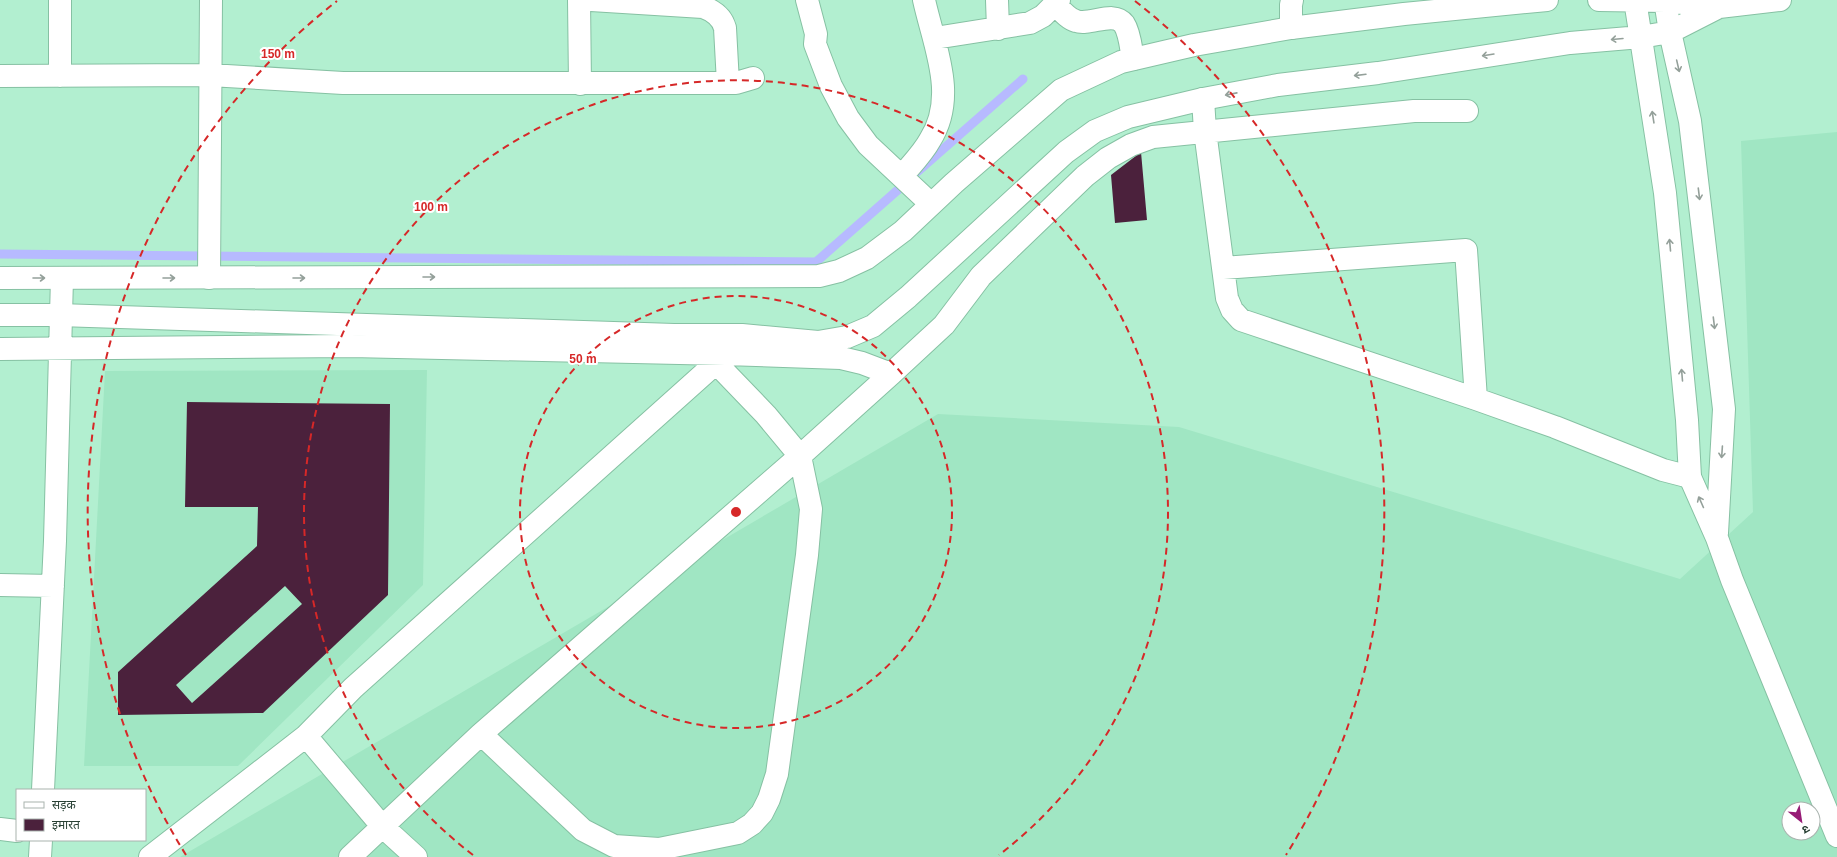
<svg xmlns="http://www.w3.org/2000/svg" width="1837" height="857" viewBox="0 0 1837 857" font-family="Arial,'Noto Sans Devanagari',sans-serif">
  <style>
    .built { fill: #a0e6c3; fill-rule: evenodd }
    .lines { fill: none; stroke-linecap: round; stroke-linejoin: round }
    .stream { stroke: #b7baff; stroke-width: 9 }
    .building { fill: #4b213c; fill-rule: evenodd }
    .minor-casing { stroke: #86c1a3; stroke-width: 24 }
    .tertiary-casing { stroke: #86c1a3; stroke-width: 24 }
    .minor { stroke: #fff; stroke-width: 22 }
    .tertiary { stroke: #fff; stroke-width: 22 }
    .oneway { stroke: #94a09a }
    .ring { fill: none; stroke: #d62828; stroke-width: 2; stroke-dasharray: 7 5 }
    .centre { fill: #d62828; stroke: #fff; stroke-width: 2 }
    .ring-label { font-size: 12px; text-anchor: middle; font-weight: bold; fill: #d62828; stroke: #fff; stroke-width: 4; stroke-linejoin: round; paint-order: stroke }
  </style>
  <rect width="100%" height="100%" fill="#b2efd0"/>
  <path class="built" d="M1837 132V857H180L938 414 1179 427 1680 579 1753 512 1741 141ZM1789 809H1813V833H1789Z
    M427 370 423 585 238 766H84L105 371Z"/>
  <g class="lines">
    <path class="stream" d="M917 172 1023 79
      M0 254 816 262 908 181"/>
  </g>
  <path class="building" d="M1141 152 1147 220 1115 223 1111 175Z
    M187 402 390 404 388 595 263 713 118 715V672L257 546 258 507H185ZM285 586 302 604 192 703 176 685Z"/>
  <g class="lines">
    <g class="minor-casing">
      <path id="minor" d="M579 0 580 84
        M591 0 703 7C714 11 722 17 725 28L728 83
        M807 0 816 34 815 44 831 86 848 118 868 145 931 204
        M997 0 998 29
        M1055 4C1061 10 1068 19 1076 21 1090 26 1114 10 1124 24 1130 33 1131 49 1133 59
        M1291 28V5L1292 0
        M935 38 1030 23 1043 16 1059 0
        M0 76 210 75 343 83H736L753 78
        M60 76V0
        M1203 99 1205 131 1227 298 1232 310 1241 320 1476 399 1555 427 1663 470 1690 477
        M902 176C911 165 923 153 930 140 958 96 934 46 924 0
        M1223 268 1466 250 1476 399
        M209 278 211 0
        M0 349 351 346 725 354 841 358 862 363 891 374
        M0 585 53 586
        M481 734 583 830 614 846 659 849 738 833 752 824 762 813 769 799 777 774 807 555 811 509 800 456 766 415 716 363
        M43 790 55 541 62 278
        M0 829 17 831
        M40 857 41 840
        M150 857 306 736
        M350 857 481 734 800 456 891 374 944 325 981 276 1085 176 1108 158 1131 145 1153 137 1414 111H1467
        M416 857 382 826 306 736 353 688 716 363 726 353"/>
    </g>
    <g class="tertiary-casing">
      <path id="tertiary" d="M1599 0 1665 1 1719 7
        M1635 0 1665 193 1687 420 1690 477 1717 538 1732 580 1837 836
        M1665 0 1670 32 1690 121 1724 409 1717 533
        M0 278 819 276 839 271 867 258 903 231 954 183 1061 90 1121 62 1194 45 1291 28 1404 14 1547 0
        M0 315H59L674 335H742L818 342 847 337 873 326 908 297 1066 152 1095 131 1128 117 1203 99 1278 85 1378 73 1570 43 1641 37 1670 32 1719 7 1780 0"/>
    </g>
    <use href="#minor" class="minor"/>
    <use href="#tertiary" class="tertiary"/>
  </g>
  <defs><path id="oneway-shaft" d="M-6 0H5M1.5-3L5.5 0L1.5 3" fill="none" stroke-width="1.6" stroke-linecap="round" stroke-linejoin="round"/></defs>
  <g class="oneway">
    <use href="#oneway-shaft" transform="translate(1617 39) rotate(175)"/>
    <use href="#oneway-shaft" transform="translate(1488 55) rotate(171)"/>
    <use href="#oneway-shaft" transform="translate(1678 66) rotate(77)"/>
    <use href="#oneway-shaft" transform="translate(1360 75) rotate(173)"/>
    <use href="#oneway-shaft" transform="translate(1231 94) rotate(169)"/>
    <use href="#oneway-shaft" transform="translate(1653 117) rotate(-99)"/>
    <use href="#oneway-shaft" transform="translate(1699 194) rotate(83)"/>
    <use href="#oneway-shaft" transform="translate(1670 245) rotate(-95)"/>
    <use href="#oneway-shaft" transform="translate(429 277)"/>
    <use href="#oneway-shaft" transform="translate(39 278)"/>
    <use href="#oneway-shaft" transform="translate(169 278)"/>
    <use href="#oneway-shaft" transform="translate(299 278)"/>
    <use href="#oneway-shaft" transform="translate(1714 323) rotate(83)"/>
    <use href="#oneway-shaft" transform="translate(1682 375) rotate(-95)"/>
    <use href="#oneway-shaft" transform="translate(1722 452) rotate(94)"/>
    <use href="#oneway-shaft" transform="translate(1701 502) rotate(-114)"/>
  </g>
  <g class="ring">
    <circle cx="736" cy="512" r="216"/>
    <path d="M473 855A432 432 0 1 1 999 855"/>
    <path d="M186 855A648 648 0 0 1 337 1M1135 1A648 648 0 0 1 1286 855"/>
  </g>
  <circle cx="736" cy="512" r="6" class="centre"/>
  <g class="ring-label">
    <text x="278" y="58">150 m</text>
    <text x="431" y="211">100 m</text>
    <text x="583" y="363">50 m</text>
  </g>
  <rect x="16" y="789" width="130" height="52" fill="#ffffff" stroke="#a9b3ae"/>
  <rect x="24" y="802" width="20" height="6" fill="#ffffff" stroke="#a9b3ae"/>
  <text x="52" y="809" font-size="12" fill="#284034">सड़क</text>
  <rect x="24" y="819" width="20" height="12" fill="#4b213c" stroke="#a9b3ae"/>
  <text x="52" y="829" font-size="12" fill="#284034">इमारत</text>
  <g transform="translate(1801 821) rotate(150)"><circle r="19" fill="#ffffff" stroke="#a9b3ae"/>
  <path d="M0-3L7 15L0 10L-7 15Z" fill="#971c76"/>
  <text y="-6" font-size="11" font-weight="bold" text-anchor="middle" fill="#284034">उ</text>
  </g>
</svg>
